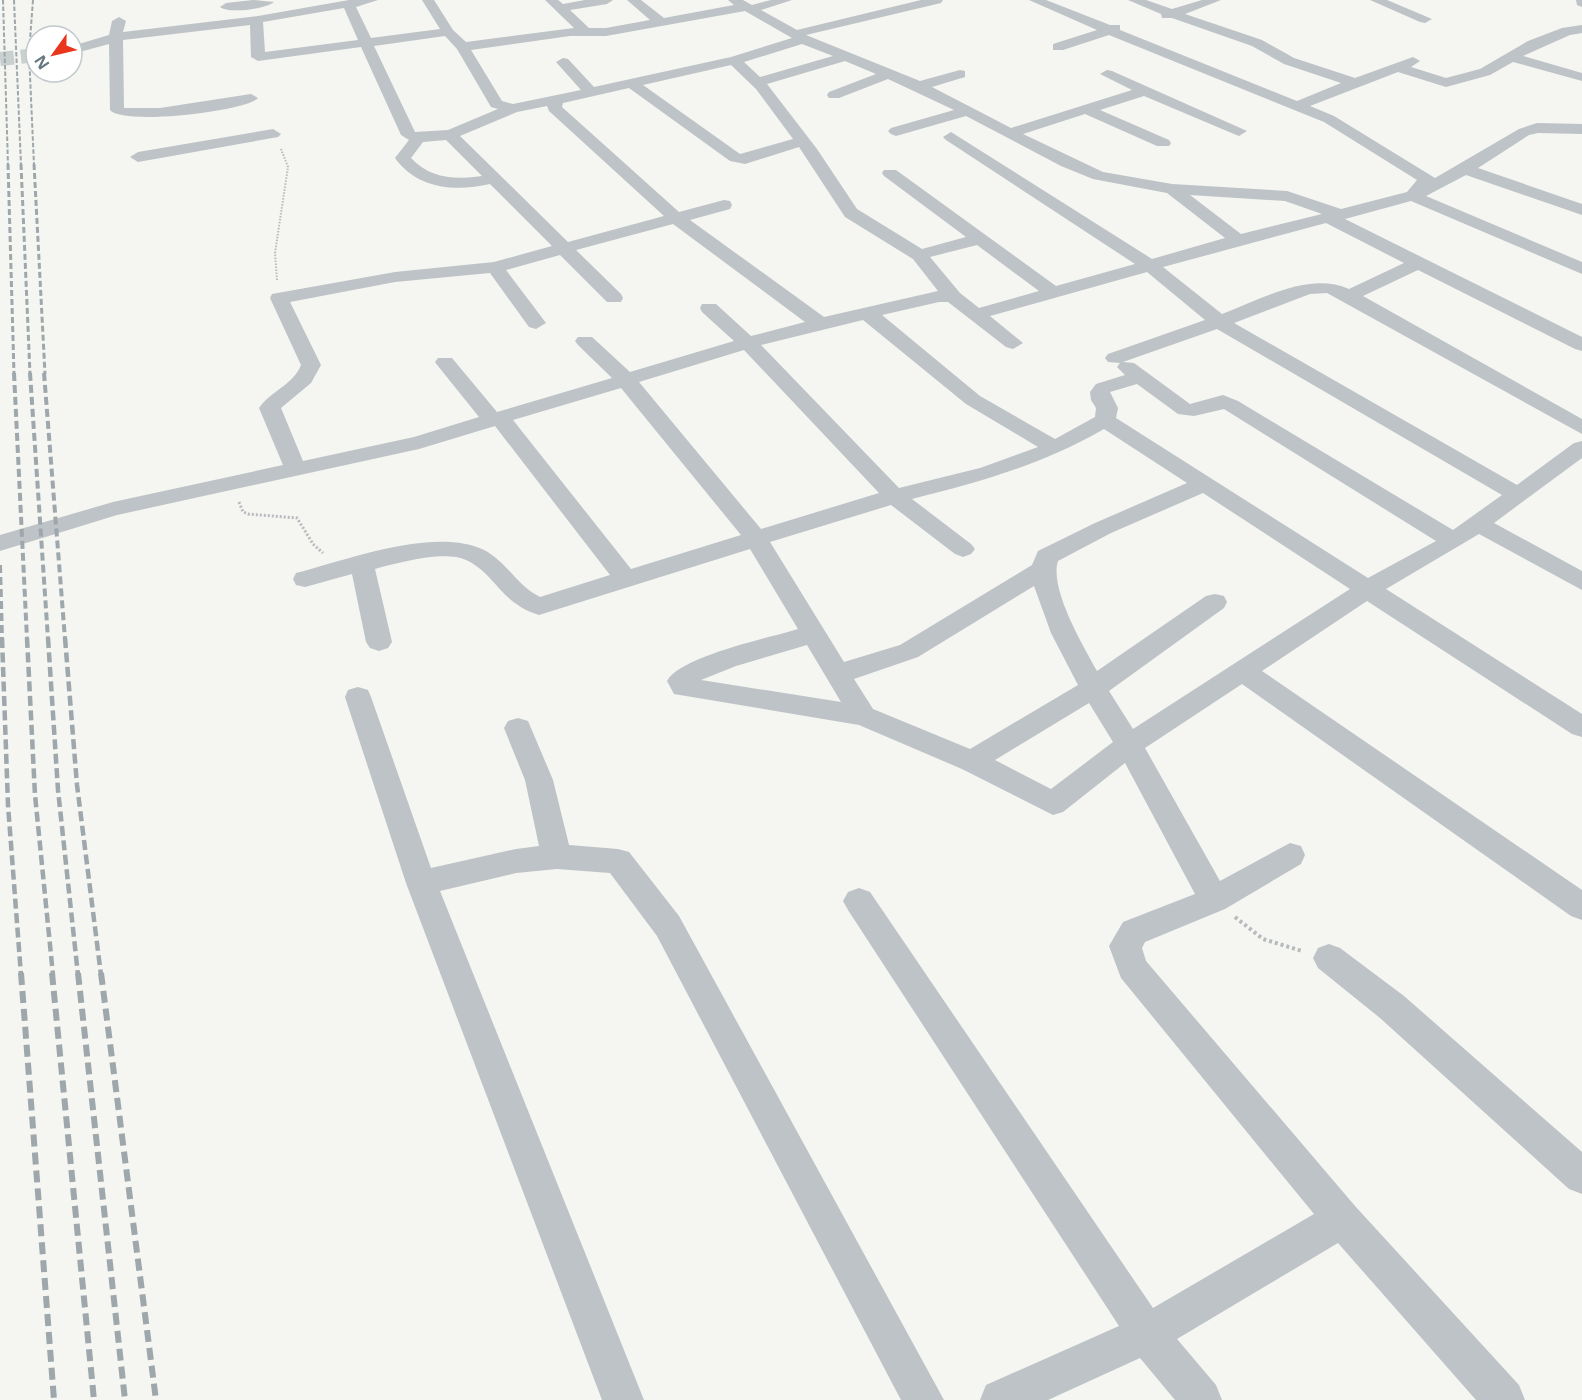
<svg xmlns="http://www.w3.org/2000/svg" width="1582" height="1400" viewBox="0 0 1582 1400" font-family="'Noto Sans',sans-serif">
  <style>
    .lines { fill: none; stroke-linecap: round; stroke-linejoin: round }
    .minor-tunnel { stroke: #c9d0d0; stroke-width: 14; stroke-dasharray: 14 7; stroke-linecap: butt }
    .path-far2 { stroke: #b7bbbd; stroke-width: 2; stroke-dasharray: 1.5 1.5; stroke-linecap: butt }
    .path-far1 { stroke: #b7bbbd; stroke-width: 3; stroke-dasharray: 2 2; stroke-linecap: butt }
    .path { stroke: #b7bbbd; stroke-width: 4; stroke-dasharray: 3 3; stroke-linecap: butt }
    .minor { fill: #bdc3c6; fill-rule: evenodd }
    .rail-far4 { stroke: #9ea7ab; stroke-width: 2; stroke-dasharray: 4.5 2; stroke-linecap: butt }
    .rail-far3 { stroke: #9ea7ab; stroke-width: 3; stroke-dasharray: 6 3; stroke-linecap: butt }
    .rail-far2 { stroke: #9ea7ab; stroke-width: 4; stroke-dasharray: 8 4; stroke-linecap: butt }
    .rail-far1 { stroke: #9ea7ab; stroke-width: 4.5; stroke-dasharray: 10 4.5; stroke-linecap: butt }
    .rail { stroke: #9ea7ab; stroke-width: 6; stroke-dasharray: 12 6; stroke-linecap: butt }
  </style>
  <rect width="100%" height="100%" fill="#f5f5f1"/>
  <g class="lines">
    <path class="minor-tunnel" d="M0 59 36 55"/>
    <path class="path-far2" d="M277 280 275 253 288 167 281 149"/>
    <path class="path-far1" d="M239 502 243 512 248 514 297 518 313 544 323 553"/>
    <path class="path" d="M1235 917 1263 939 1302 951"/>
    <path class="minor" d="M253 0 274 2C266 9 228 14 220 7L226 3Z
      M349 0H378L356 7 371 38 440 29 422 0H434L453 30 466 42 574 28 545 0H558L563 4 585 0H613L607 4 570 10 589 28H606L650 20 627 0H641L664 18 734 5 728 0H743L752 5 771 0H792L761 10 797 30 921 0H943L941 3 806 35 920 81 960 70 965 71V77L932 87 1011 128 1132 90 1100 74 1107 70 1112 71 1247 131 1239 136 1234 134 1144 96 1100 110 1169 140 1171 143 1169 146H1157L1085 114 1023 134 1103 172 1172 184 1287 191 1341 209 1407 192 1417 180 1324 122 1109 35 1063 50H1053V44L1097 30 1029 0H1046L1110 25H1120V30L1297 101 1341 83 1284 64 1252 46 1172 18H1162L1161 14 1128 0H1146L1172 9 1202 0H1221L1185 14 1262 40 1294 58 1355 78 1413 57 1420 61 1411 67 1446 78 1480 69 1528 41 1562 28 1582 25V33L1570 35 1523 56 1582 73V81L1513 62 1490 75 1446 87 1398 72 1310 106 1334 116 1435 178 1519 129 1537 123 1582 124V134L1538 133 1529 135 1478 168 1582 204V215L1466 175 1426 196 1582 262V274L1411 201 1345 219 1582 337V351L1575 349 1418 270 1363 296 1582 419V434L1327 293 1310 294 1234 323 1517 485 1574 443 1582 441V458L1494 523 1582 571V590L1479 534 1386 589 1582 714V737L1572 734 1367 601 1262 671 1582 890V920L1571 916 1242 684 1145 748 1220 881 1290 843 1301 846 1305 855 1301 864 1225 909 1145 942 1142 948 1146 961 1355 1206 1519 1385 1525 1400H1476L1338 1243 1177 1339 1216 1385 1222 1400H1175L1140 1358 1048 1400H980L986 1385 1119 1326 848 910 843 901 848 892 859 888 870 892 1153 1308 1314 1214 1121 978 1109 946 1123 922 1195 894 1125 763 1063 812 1053 815 962 769 859 725 674 694 667 681C681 656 769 638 798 629L750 549 539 615C500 603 496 574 466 560 444 550 398 563 375 569L392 642 388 648 379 651 370 648 366 642 352 574 305 587 296 585 293 579 296 573C346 560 436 526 484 550 506 561 517 586 540 597L610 575 495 426 419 449 117 515 0 551V535L113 502 283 465 259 408C271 391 294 384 301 365L270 298 272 294 395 272 494 262 552 246 490 184C455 192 417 189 395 158L409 140 401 135 361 47 258 61 251 57 250 25 123 40 124 108H160L251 94 258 98C247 111 123 126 110 110L109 44 72 54V46L109 35 112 21 119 17 126 21 123 32 258 16ZM344 8 358 40 265 52 263 22ZM745 11 792 38 731 57 594 87 568 59 563 58 556 62 581 90 513 104 502 101 471 50 570 36H606ZM445 36 457 49 491 107 498 109 448 130 415 132 374 46ZM802 44 833 56 760 77 744 62ZM845 61 876 74 829 92 827 95 829 98H839L888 79 954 110 891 128 888 131 891 134 896 136 966 116 1061 166 1093 179 1167 193 1225 238 1152 259 951 132 943 137 946 140 1135 264 1056 286 896 170H884L882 173 884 176 966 237 922 249 857 209 817 149 767 84ZM731 65 756 89 793 139 740 154 643 85ZM629 88 730 161 745 164 799 147 845 217 913 259 938 291 824 317 690 220 730 209 732 205 730 201 724 200 679 212 562 107 563 103ZM547 106 549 111 664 216 568 242 460 136 517 112ZM446 140 482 176C455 180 431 179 411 158L423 142ZM1190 195 1285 201 1322 214 1241 234ZM1326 223 1404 263 1349 289C1308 271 1261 300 1222 314L1163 267ZM673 224 805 322 751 336 716 304H702L700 308 702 312 734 341 630 372 592 337H578L575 341 578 345 612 378 497 412 452 358H438L435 362 438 366 479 417 414 437 303 461 281 408 311 383 321 365 290 302 395 282 490 273 529 327 536 329 546 323 506 270 560 255 607 302H621L623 298 621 294 576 250ZM977 245 1039 291 979 308 960 293 930 257ZM1147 272 1205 320 1108 354 1105 358 1108 362 1120 363 1117 367 1125 375 1096 384 1090 392 1091 400 1096 408 1095 417 1055 439 980 396 882 315 939 302H948L1006 347 1013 349 1023 343 990 316ZM863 320 966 404 1038 447 980 468 899 488 761 345ZM1217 329 1502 495 1453 530 1238 401 1223 395 1190 404 1134 363 1123 362ZM744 350 879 493 761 529 639 382ZM1137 384 1178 414 1194 416 1224 409 1436 541 1368 578 1116 418 1118 408 1110 392ZM621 388 741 535 631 569 513 420ZM1104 429 1187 483 1095 523 1038 551 1032 565 900 645 844 662 770 542 891 505 955 554 963 557 971 554 975 549 971 544 912 499C983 481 1041 465 1104 429ZM1203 493 1350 589 1133 729 1109 691 1224 608 1227 602 1224 596 1215 594 1206 596 1097 671C1084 647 1049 589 1058 561L1111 533ZM1034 586 1051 633 1078 685 970 749 873 709 854 679 918 657ZM807 645 841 702 701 680 736 666ZM1089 703 1113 742 1051 789 995 760Z
      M1370 0H1387L1432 19 1425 23 1420 22Z
      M1576 0H1582V7L1577 5Z
      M273 129 281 134 278 137 138 162 130 157 138 152Z
      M358 687 368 690 371 697 431 868 516 849 539 846 525 780 504 728 508 721 518 718 528 721 553 780 569 845 618 849 629 852 679 916 944 1400H901L657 936 610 873 557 869 516 873 440 891 644 1400H602L406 883 345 697 348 690Z
      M1329 944 1340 948 1404 996 1582 1152V1194L1569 1189 1380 1018 1318 968 1313 958 1318 948Z"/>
    <path class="rail-far4" d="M3 0 8 165
      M14 0 21 165
      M33 0 29 53 34 165"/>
    <path class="rail-far3" d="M8 164 14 374
      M21 164 30 374
      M34 164 45 374"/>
    <path class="rail-far2" d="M14 373 27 639
      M30 373 48 639
      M44 373 65 639
      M0 565 2 639"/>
    <path class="rail-far1" d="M2 638 8 805 21 975
      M27 638 35 795 53 975
      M48 638 58 790 78 975
      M65 638 77 785 101 975"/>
    <path class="rail" d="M21 973 54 1400
      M52 973 94 1400
      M78 973 125 1400
      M101 973 156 1400"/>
  </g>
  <g transform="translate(54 54) rotate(236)"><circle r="28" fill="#ffffff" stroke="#c1c9cd" stroke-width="1.5"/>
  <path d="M0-4.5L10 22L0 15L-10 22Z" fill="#e9361d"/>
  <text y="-9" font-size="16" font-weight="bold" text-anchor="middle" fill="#637883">N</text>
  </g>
</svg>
